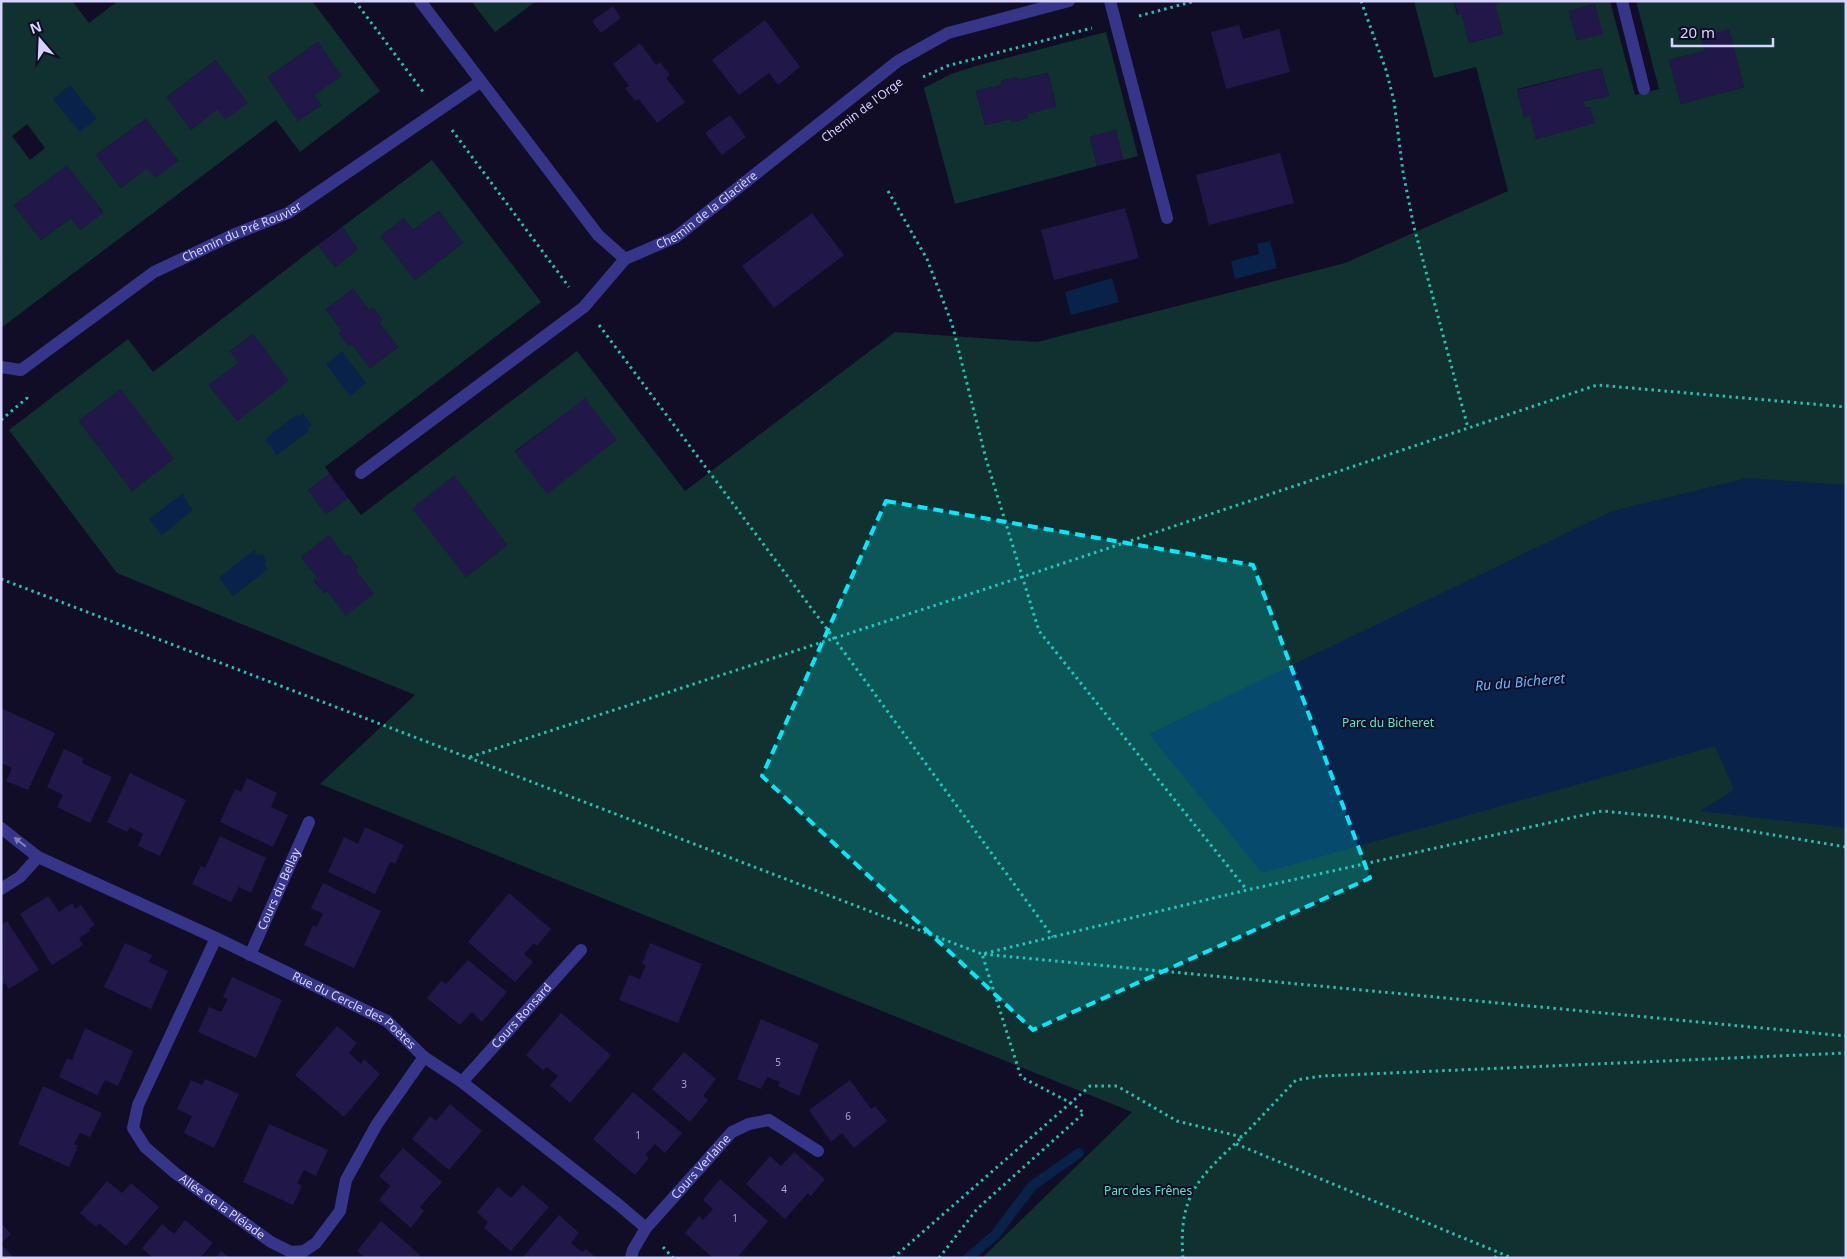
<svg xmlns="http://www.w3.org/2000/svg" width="1847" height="1259" viewBox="0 0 1847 1259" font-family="'Noto Sans',sans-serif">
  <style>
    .green { fill: #10312f; fill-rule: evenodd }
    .water { fill: #08224a }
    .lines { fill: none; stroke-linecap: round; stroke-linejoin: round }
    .stream { stroke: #08224a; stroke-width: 10 }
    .building { fill: #211849 }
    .path { stroke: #26c0b3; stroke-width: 3; stroke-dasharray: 2.5 4; stroke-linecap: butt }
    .lane { stroke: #363589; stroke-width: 12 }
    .street { stroke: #363589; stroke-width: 12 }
    .oneway { fill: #7e7cbe }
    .marked { fill: #00eafe; fill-opacity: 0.2; stroke: #00eafe; stroke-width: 4; stroke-dasharray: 10 6; stroke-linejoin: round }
    .labels { text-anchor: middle; stroke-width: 4; stroke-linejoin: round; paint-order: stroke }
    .number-label { font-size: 10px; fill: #aaa4d2 }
    .street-label { font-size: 12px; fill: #d7d3ff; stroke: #110d26 }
    .park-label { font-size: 12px; fill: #56e8c0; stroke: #110d26 }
    .water-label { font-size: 14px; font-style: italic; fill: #61b9ff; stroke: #110d26 }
  </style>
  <rect width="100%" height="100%" fill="#110d26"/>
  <path class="green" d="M1 1H72L89 23 118 1H312L380 91 300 152 276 120 1 328V260L3 258 1 256ZM318 42 341 76 314 95 321 105 298 121 268 77ZM216 60 217 109 191 130 167 97ZM146 119 178 161 147 168 121 188 96 155ZM27 124 45 148 30 160 12 136ZM67 166 103 212 80 230 71 218 41 240 14 205Z
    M471 1H536L495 32Z
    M1414 1H1454L1457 15 1462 14 1469 43 1503 34 1495 5 1499 3V1H1610L1635 95 1659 89 1636 1H1846V1258H982L1132 1112 320 784 415 695 117 573 9 430 128 339 153 372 318 245 335 267 358 249 342 227 432 160 541 302 325 467 330 474 308 490 326 514 348 498 361 515 577 351 685 491 895 332 1037 342 1345 263 1508 191 1476 67 1434 78ZM1595 4 1602 34 1577 40 1569 11ZM1729 30 1744 87 1681 104 1669 60 1705 51 1701 37ZM1601 68 1609 96 1583 101 1585 108 1590 107 1594 123 1536 139 1530 115 1524 117 1517 89ZM439 211 463 243 415 280 381 236 404 218 413 230ZM353 289 369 310 382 320 379 323 398 347 370 368 352 344 348 346 339 333 342 331 326 309ZM253 334 288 381 237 421 209 385 239 363 230 351ZM120 390 173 459 132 491 79 421ZM585 399 547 493 515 451ZM454 476 507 545 466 577 413 508ZM329 536 345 557 349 555 358 567 355 570 374 594 327 591 324 593 314 581 318 578 301 557Z
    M1106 32 1138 156 1123 160 1116 130 1090 137 1097 166 955 204 924 88 951 74 976 66ZM1048 73 1056 106 1027 114 1028 118 1012 122 1011 119 985 125 976 91 1002 85 1001 81 1017 77 1018 80Z"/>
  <path class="water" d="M70 85 97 119 80 132 53 99Z
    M1270 241 1277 268 1235 279 1231 261 1259 254 1257 244Z
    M1112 278 1119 302 1071 315 1065 292Z
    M342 351 366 383 350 396 326 364Z
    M303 413 312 425 307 428 309 431 277 455 265 439 297 414 298 417Z
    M1747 478 1846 485V828L1700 811 1734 790 1715 746 1262 873 1149 734 1612 511Z
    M182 494 193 510 162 535 149 519Z
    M254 550 257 555 261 554 264 556 266 561 265 565 268 569 233 596 219 578Z"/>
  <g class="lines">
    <path class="stream" d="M968 1258 995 1235 1032 1186 1079 1153"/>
  </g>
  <path class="building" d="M1454 1H1499V3L1495 5 1503 34 1469 43 1462 14 1458 15Z
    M1595 4 1603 34 1577 40 1569 11Z
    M613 6 621 18 601 33 592 21Z
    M765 20 800 67 778 85 769 73 739 95 712 60Z
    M1239 25 1243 39 1279 29 1290 72 1226 89 1211 32Z
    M1729 29 1744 87 1681 104 1669 60 1705 51 1701 37Z
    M318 42 342 76 314 95 321 105 298 121 268 77Z
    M640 43 656 65 660 62 670 75 666 78 685 102 657 123 639 99 635 101 625 88 629 86 613 64Z
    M216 60 248 103 225 120 217 109 191 130 167 97Z
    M1601 68 1609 96 1583 101 1585 108 1590 107 1595 123 1536 139 1530 115 1524 117 1517 90Z
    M1048 73 1056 107 1027 114 1028 118 1012 122 1011 119 985 125 976 91 1002 85 1001 81 1017 77 1018 80Z
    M730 115 746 137 722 155 705 133Z
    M146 119 178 161 155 178 147 168 121 188 96 155Z
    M1116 130 1123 160 1097 166 1090 137Z
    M1280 153 1294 203 1209 225 1196 175Z
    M67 165 103 213 80 230 71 218 41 240 14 205Z
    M1125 208 1139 258 1054 280 1041 230Z
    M439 211 463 243 415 280 381 236 404 218 413 230Z
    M812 213 844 255 774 308 742 266Z
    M342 227 358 249 335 267 318 245Z
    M353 289 369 310 373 307 383 320 379 323 398 347 370 368 352 344 348 346 338 333 342 331 326 309Z
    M253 334 289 381 237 421 209 385 239 363 230 351Z
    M121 389 174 459 132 491 79 421Z
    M585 398 617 440 547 494 515 452Z
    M330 474 348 498 326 514 308 490Z
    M454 476 507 545 466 577 412 508Z
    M329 535 345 557 348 554 358 567 355 570 374 594 346 616 327 591 324 593 314 580 318 578 301 557Z
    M1 708 55 733 28 790 6 781 12 768 1 763Z
    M64 749 83 758 82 763 112 777 90 823 57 807 63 795 47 787Z
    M130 773 186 800 160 856 138 846 143 834 130 827 127 832 107 822Z
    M247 778 277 793 271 807 288 815 273 847 220 822 235 789 241 792Z
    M365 827 404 845 395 864 390 862 375 894 328 872 344 837 358 844Z
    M220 836 266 858 251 893 239 887 231 902 192 884 201 866 205 868Z
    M323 883 381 911 354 968 304 945 313 925 317 927 323 914 311 908Z
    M509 893 551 929 537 946 534 943 524 954 533 962 515 982 468 942Z
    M48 896 59 912 72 903 75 909 81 905 95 925 89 929 90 931 79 938 83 945 52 965 20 914Z
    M7 921 39 970 9 989 5 983 1 985V925Z
    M125 943 152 955 149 962 168 971 151 1009 104 987Z
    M650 943 702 964 678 1023 619 1000 629 975 640 979 646 965 642 964Z
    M468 960 507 992 482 1022 472 1012 460 1025 427 998 441 981 446 984Z
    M232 977 282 1000 256 1058 198 1032 209 1007 221 1012 228 999 223 997Z
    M561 1013 611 1055 570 1103 550 1085 558 1076 547 1067 543 1070 526 1055Z
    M761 1019 819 1044 799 1096 778 1086 780 1082 767 1077 761 1089 737 1079Z
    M337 1026 357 1043 349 1053 361 1064 364 1059 380 1074 344 1117 295 1075Z
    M85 1028 133 1051 118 1086 105 1080 97 1095 59 1077 67 1058 72 1060Z
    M684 1052 716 1079 703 1096 708 1100 690 1122 652 1089Z
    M205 1079 239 1094 214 1148 184 1133 192 1116 177 1109 191 1080 202 1085Z
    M850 1080 871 1109 875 1106 887 1121 854 1148 842 1133 831 1142 809 1110Z
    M43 1086 102 1113 90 1137 80 1133 74 1144 78 1146 69 1167 18 1144Z
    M633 1092 682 1133 665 1153 655 1144 645 1155 649 1158 635 1175 593 1139Z
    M450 1104 482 1131 449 1170 412 1139 430 1116 436 1121Z
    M269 1124 328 1150 316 1176 304 1170 297 1183 302 1186 293 1205 243 1182Z
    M403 1148 442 1182 420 1207 424 1211 411 1228 379 1200 390 1186 379 1176Z
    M794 1152 825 1179 811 1196 808 1193 785 1219 746 1184 770 1156 781 1166Z
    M720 1179 768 1221 737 1258H713L685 1233 699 1216 703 1220 713 1209 703 1200Z
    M107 1181 122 1193 131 1183 159 1207 126 1246 99 1223 96 1227 80 1213Z
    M523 1185 549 1207 511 1251 484 1228 488 1222 477 1212 498 1187 511 1198Z
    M559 1215 579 1233 571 1243 582 1252 586 1249 596 1258H522Z
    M185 1220 213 1243 200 1258H153L142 1248 162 1224 174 1234Z
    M381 1221 420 1255 417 1258H366L357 1251Z
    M1 1223 11 1234 1 1243Z
    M1 1244 14 1258H1Z
    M221 1251 230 1258H216Z"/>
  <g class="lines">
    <path class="path" d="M355 1 424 93
      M1361 1 1386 70 1394 101 1403 172 1414 227 1468 428
      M1139 16 1195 1
      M923 77 947 66 1092 28
      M452 130 569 287
      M888 191 927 259 952 324 986 459 1039 631 1247 890
      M599 325 833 637 1053 937
      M1 420 27 398 26 393
      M1 579 982 954 1247 890 1602 811 1665 817 1846 847
      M470 757 1022 577 1597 385 1846 407
      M1236 1144 1512 1258
      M663 1247 673 1258
      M893 1258 1090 1086H1117L1177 1121 1242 1137 1296 1080 1322 1076 1846 1053
      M939 1258 977 1209 1084 1113 1071 1103 1021 1077 982 954 1846 1036
      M1183 1258C1178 1194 1199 1178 1242 1137
      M1495 1258 1498 1252"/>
    <g class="lane">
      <path d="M1110 1 1167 218"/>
      <path d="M1622 1 1644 89"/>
      <path id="s1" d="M250 955 309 822"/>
      <path id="s2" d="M462 1082 581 950"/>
    </g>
    <g class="street">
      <path id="s3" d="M420 1 598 235 625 259 676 237 898 61 948 33 1069 1"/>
      <path id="s4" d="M1 367 21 370 154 272 235 234 288 213 480 82"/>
      <path d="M361 473 584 307 625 259"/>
      <path id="s5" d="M1 828 38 857 216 938 387 1021 424 1057 462 1082 619 1205 646 1228"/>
      <path d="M1 889 20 877 38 857"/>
      <path id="s6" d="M216 938 138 1105 133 1128 145 1147 175 1173 271 1242 291 1252 304 1251 316 1243 340 1211 346 1180 377 1124 424 1057"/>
      <path id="s7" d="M631 1258 633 1250 646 1228 732 1132 749 1124 769 1120 818 1151"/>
    </g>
  </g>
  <defs><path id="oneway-solid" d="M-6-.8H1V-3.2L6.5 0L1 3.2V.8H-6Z" transform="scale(1.25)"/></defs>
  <use class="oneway" href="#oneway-solid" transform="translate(20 842) rotate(-142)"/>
  <path class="marked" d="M886 501 1253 565 1370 878 1033 1030 762 776Z"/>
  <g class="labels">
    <g class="number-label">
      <text x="778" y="1066">5</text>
      <text x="684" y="1088">3</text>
      <text x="848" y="1120">6</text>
      <text x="638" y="1139">1</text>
      <text x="784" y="1193">4</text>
      <text x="735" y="1222">1</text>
    </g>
    <g class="street-label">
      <text transform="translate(862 110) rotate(-37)" y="4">Chemin de l'Orge</text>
      <text dy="4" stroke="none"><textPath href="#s3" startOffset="426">Chemin de la Glacière</textPath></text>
      <text dy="4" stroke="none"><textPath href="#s4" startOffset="282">Chemin du Pré Rouvier</textPath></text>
      <text dy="4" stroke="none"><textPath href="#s1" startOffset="72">Cours du Bellay</textPath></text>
      <text dy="4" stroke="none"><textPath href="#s5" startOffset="399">Rue du Cercle des Poètes</textPath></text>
      <text dy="4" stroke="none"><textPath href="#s2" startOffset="89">Cours Ronsard</textPath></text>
      <text dy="4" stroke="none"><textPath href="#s7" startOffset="116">Cours Verlaine</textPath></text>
      <text dy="4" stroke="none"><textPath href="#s6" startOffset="328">Allée de la Pléiade</textPath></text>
    </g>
    <g class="park-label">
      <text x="1388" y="727">Parc du Bicheret</text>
      <text x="1148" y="1195">Parc des Frênes</text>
    </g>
    <g class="water-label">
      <text transform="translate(1520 682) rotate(-5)" y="5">Ru du Bicheret</text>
    </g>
  </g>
  <rect width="1847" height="1259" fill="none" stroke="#d7d3ff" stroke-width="5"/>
  <g transform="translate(40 40) rotate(341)" stroke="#110d26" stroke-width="4" paint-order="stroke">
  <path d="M0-4L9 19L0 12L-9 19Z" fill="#d7d3ff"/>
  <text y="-8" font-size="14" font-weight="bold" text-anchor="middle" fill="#d7d3ff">N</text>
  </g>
  <path d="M1672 38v8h101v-8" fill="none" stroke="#d7d3ff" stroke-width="2.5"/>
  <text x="1680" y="38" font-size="15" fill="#d7d3ff" stroke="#110d26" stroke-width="4" paint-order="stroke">20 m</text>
</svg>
